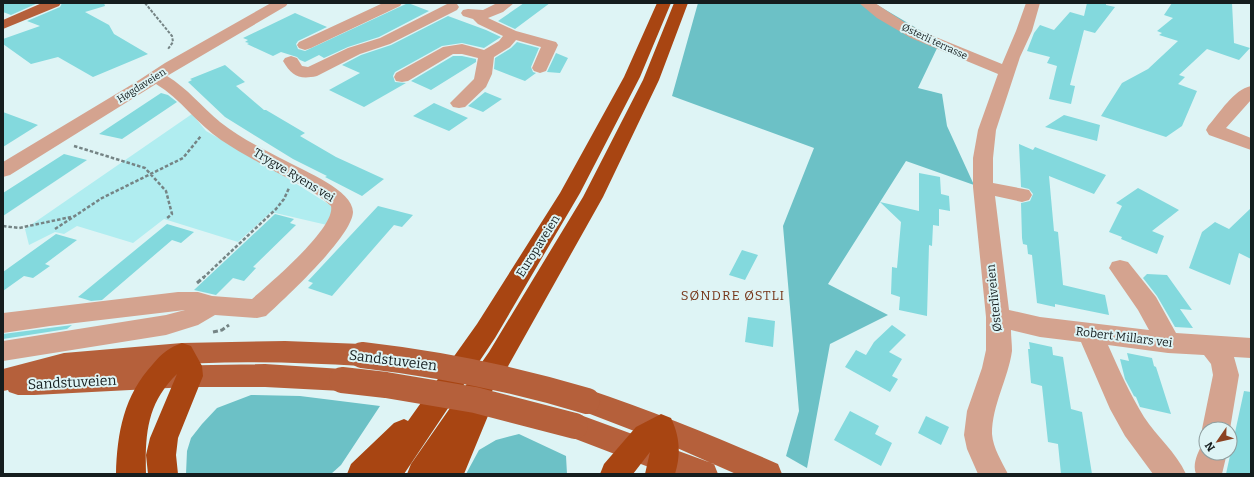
<svg xmlns="http://www.w3.org/2000/svg" width="1254" height="477" viewBox="0 0 1254 477" font-family="Bitter,serif">
  <style>
    .green { fill: #b0edf0 }
    .forest { fill: #6cc1c6 }
    .building { fill: #83d9dd }
    .lines { fill: none; stroke-linecap: round; stroke-linejoin: round }
    .path-far2 { stroke: #758485; stroke-width: 2; stroke-dasharray: 3 1.5; stroke-linecap: butt }
    .path-far1 { stroke: #758485; stroke-width: 2.5; stroke-dasharray: 3.5 2; stroke-linecap: butt }
    .path { stroke: #758485; stroke-width: 3; stroke-dasharray: 5 2.5; stroke-linecap: butt }
    .minor { fill: #d4a38f; fill-rule: evenodd }
    .major { fill: #b5603b; fill-rule: evenodd }
    .highway { fill: #a84512; fill-rule: evenodd }
    .major-bridge { stroke: #b5603b; stroke-width: 26 }
    .labels { text-anchor: middle; stroke-width: 4; stroke-linejoin: round; paint-order: stroke }
    .far-street-label { font-size: 10px; fill: #151d1e; stroke: #def4f5 }
    .street-label { font-size: 12px; fill: #151d1e; stroke: #def4f5 }
    .neighbourhood-label { font-size: 13px; letter-spacing: 1px; fill: #743316; stroke: #def4f5 }
    .near-street-label { font-size: 14px; fill: #151d1e; stroke: #def4f5 }
  </style>
  <rect width="100%" height="100%" fill="#def4f5"/>
  <path class="green" d="M192 114 206 131 268 166 330 205 334 211 327 225 271 212 238 242 164 219 133 243 77 226 64 234 55 232 29 245 25 229Z"/>
  <path class="forest" d="M698 3H874L940 42 918 88 942 94 947 126 974 185 906 161 828 284 888 315 830 344 807 468 786 456 799 411 783 226 814 148 672 96Z
    M251 395 300 396 380 406 341 465 331 474H186L187 451 191 438 202 424 217 408Z
    M519 434 566 456 567 474H466L479 450 496 440Z"/>
  <path class="building" d="M3 3H38L11 15 3 12Z
    M62 3H104L105 6 85 12 109 25 114 34 148 54 93 77 58 57 31 64 3 44V39L40 26 27 21 60 7Z
    M408 3 429 11 379 37 348 47 324 58 319 55 305 62 300 60 297 57 281 52 273 56 247 44 249 43 245 42 248 40 243 38 295 13 327 27 298 41 296 44 298 49 305 51Z
    M524 3H550L515 29 498 21Z
    M1087 3H1106V5L1115 7 1095 33 1084 30 1070 85 1075 86 1071 104 1049 99 1057 66 1047 63 1050 57 1027 51 1034 33 1040 25 1054 30 1070 12 1084 16Z
    M1172 3H1232L1234 43 1250 48 1239 60 1207 49 1179 75 1185 77 1178 84 1197 91 1182 126 1166 137 1101 116 1122 83 1148 69 1178 41 1159 35 1162 33 1157 31 1173 18 1164 15Z
    M448 16 486 30 501 37 484 48 462 43 442 46 395 72 393 76 395 82 406 83 364 107 329 90 360 73 342 65 361 55 391 45Z
    M517 42 539 48 531 67 533 72 536 73 525 81 494 69 495 58 511 48Z
    M556 53 568 58 560 73 547 72Z
    M453 56H462L476 59V62L431 90 411 81Z
    M225 65 245 82 236 86 264 110H266L305 133 300 136 336 157 384 179 362 196 325 177 327 176 293 159 225 117 188 82 192 80 190 79Z
    M485 92 502 99 483 112 468 106Z
    M161 93 168 95 177 102 122 139 99 134Z
    M434 103 468 118 449 131 413 116Z
    M3 112 38 125 3 147Z
    M1064 115 1100 125 1097 141 1045 127Z
    M1019 144 1033 150 1035 147 1106 175 1094 194 1049 176 1054 231 1058 232 1063 285 1105 295 1109 315 1055 304V307L1037 303 1032 255 1028 254 1027 245 1023 244 1022 238 1021 203 1030 201 1033 194 1029 189 1021 187Z
    M64 154 87 160 3 216V193Z
    M919 173 940 177 941 194 949 196 950 211 939 209V226L933 225 932 246 929 245 927 316 899 310 900 297 891 294 892 267 897 268 901 222 880 202 919 211Z
    M1138 188 1179 210 1152 231 1164 236 1157 254 1121 239 1122 237 1109 232 1122 206 1116 203Z
    M378 206 413 215 402 227 394 225 332 296 308 288 313 283 308 281Z
    M1251 208V259L1239 253 1230 285 1189 268 1202 232 1215 222 1229 229Z
    M275 214 294 219 290 223 296 225 253 267 256 268 244 281 233 278 216 295 194 290Z
    M167 224 194 232 181 243 172 240 102 300 91 301 78 297Z
    M56 234 77 240 45 264 50 266 33 278 24 276 3 291V272Z
    M742 250 758 255 745 280 729 275Z
    M1147 274 1167 275 1192 310 1180 309 1193 328 1175 327 1157 296 1143 278Z
    M748 317 775 321 773 347 745 342Z
    M72 325 67 329 3 339V334Z
    M892 325 906 335 889 352 902 359 892 376 898 379 890 392 845 367 856 350 866 355 874 342Z
    M1029 342 1052 347 1053 355 1063 357 1071 409 1082 412 1092 474H1061L1058 444 1048 442 1042 386 1031 383 1028 349H1030Z
    M1127 353 1152 358 1154 366 1156 367 1171 414 1140 407 1136 397 1134 396 1125 379 1120 359 1129 361Z
    M1244 391 1251 392V474H1226Z
    M850 411 879 426 875 434 892 443 881 466 834 440Z
    M926 416 949 427 941 445 918 433Z"/>
  <g class="lines">
    <path class="path-far2" d="M145 3 172 36 173 42 168 49"/>
    <path class="path-far1" d="M74 146 145 168 166 191 172 214 166 219
      M3 226 19 228 71 217
      M55 229 102 198 183 158 201 136
      M203 278 276 209 284 199 289 188"/>
    <path class="path" d="M197 283 204 277
      M213 332 222 330 229 325"/>
    <path class="minor" d="M271 3H288L286 6 167 76C187 88 202 107 220 122 240 138 265 150 288 162 304 171 353 190 353 212 352 237 285 298 266 316L257 318 215 315 198 325 166 335 3 361V341L166 315 185 310 50 326 3 333V313L178 292H198L212 296 252 299C269 284 336 228 331 206 315 191 295 182 276 172 258 162 239 152 221 140 197 124 181 99 156 84L10 175 3 177V162L136 82 165 63Z
      M383 3H402L400 6 311 48 305 50 299 48 297 45 299 42Z
      M453 3 457 4 459 7 457 10 390 44 360 54 317 76C299 80 292 76 283 61L285 58 291 56 297 58 302 66 308 67 348 48 380 38 447 4Z
      M497 3H514L503 12 488 18 516 31 556 42 558 45 546 71 540 73 534 71 532 68 541 47 516 40 510 47 494 57 492 74 486 87 465 107 459 108 453 107 450 103 474 79 478 58 462 54H453L408 81 402 82 396 81 394 77 396 73 443 47 462 44 484 50 499 41 503 36 478 24 473 19 463 16 461 13 463 10 468 9 483 10Z
      M859 3H875L904 22 921 31 1002 64 1016 31 1026 3H1040L1032 31 1020 57 996 130 993 158V183L1029 190 1032 195 1029 200 1022 202 995 196 1009 310 1040 317 1149 330 1138 310 1109 268 1112 262 1120 260 1128 262 1156 297 1176 333 1251 338V358L1234 357 1239 375 1230 429H1206V438L1202 429 1213 375 1211 364 1204 355 1168 353 1108 345C1119 370 1130 394 1144 417 1157 437 1176 452 1186 474H1153L1125 436 1110 409 1081 342 1040 337 1011 330C1011 337 1012 344 1012 351 1008 379 992 405 992 434 993 448 1002 462 1008 474H978L967 449 964 435 967 411 982 368 986 350V317L973 187V158L978 130 998 74 911 38 877 18Z
      M1251 86V100L1226 128 1251 138V150L1209 135 1206 130 1208 126C1220 113 1233 90 1251 86Z
      M1206 442V453H1227L1222 474H1196C1192 464 1198 453 1202 444Z"/>
    <path class="major" d="M42 3H61L59 6 3 29V20Z
      M285 341 362 344 371 348 375 355 371 362 362 366C293 362 223 360 154 366L265 364 342 369 351 372 355 380 351 388 342 391 265 387H188L34 395H18L9 392 8 390 3 391V369L64 353 182 343Z
      M587 389C652 411 715 436 778 464L782 474H736L668 444 577 409 573 401 577 393Z
      M575 413 714 464 718 474H667L565 435 561 426 565 417Z"/>
    <path class="highway" d="M657 3H671L640 77 580 193 495 338 404 474H347L351 464 394 423 404 419 408 421 477 324 560 193 624 77Z
      M674 3H688L659 80 603 197 507 368 485 402 490 411 464 474H407L411 464 489 352 583 197 643 80Z
      M182 343 191 346 202 366 203 376 178 438 176 455 178 474H148L146 455 150 438 177 374C147 403 145 434 146 474H116C117 433 124 395 153 364 161 354 170 347 182 343Z
      M661 414 671 418C680 437 681 454 675 474H645L650 452 633 474H600L604 464 636 427Z"/>
    <path class="major-bridge" d="M362 355C440 364 511 378 587 401
      M342 380 386 385 475 400 575 426"/>
  </g>
  <g class="labels">
    <g class="far-street-label">
      <text transform="translate(935 41) rotate(25)" y="4">Østerli terrasse</text>
      <text transform="translate(141 85) rotate(-32)" y="4">Høgdaveien</text>
    </g>
    <g class="street-label">
      <text transform="translate(294 175) rotate(31)" y="4">Trygve Ryens vei</text>
      <text transform="translate(538 246) rotate(-58)" y="4">Europaveien</text>
      <text transform="translate(994 298) rotate(-96)" y="4">Østerliveien</text>
      <text transform="translate(1124 337) rotate(7)" y="4">Robert Millars vei</text>
    </g>
    <g class="neighbourhood-label">
      <text x="733" y="300">SØNDRE ØSTLI</text>
    </g>
    <g class="near-street-label">
      <text transform="translate(393 360) rotate(7)" y="5">Sandstuveien</text>
      <text transform="translate(72 382) rotate(-3)" y="5">Sandstuveien</text>
    </g>
  </g>
  <rect width="1254" height="477" fill="none" stroke="#151d1e" stroke-width="8"/>
  <g transform="translate(1218 441) rotate(236)"><circle r="19" fill="#def4f5" stroke="#8e9e9f"/>
  <path d="M0-3L7 15L0 10L-7 15Z" fill="#8b4323"/>
  <text y="-6" font-size="11" font-weight="bold" text-anchor="middle" fill="#151d1e">N</text>
  </g>
</svg>
